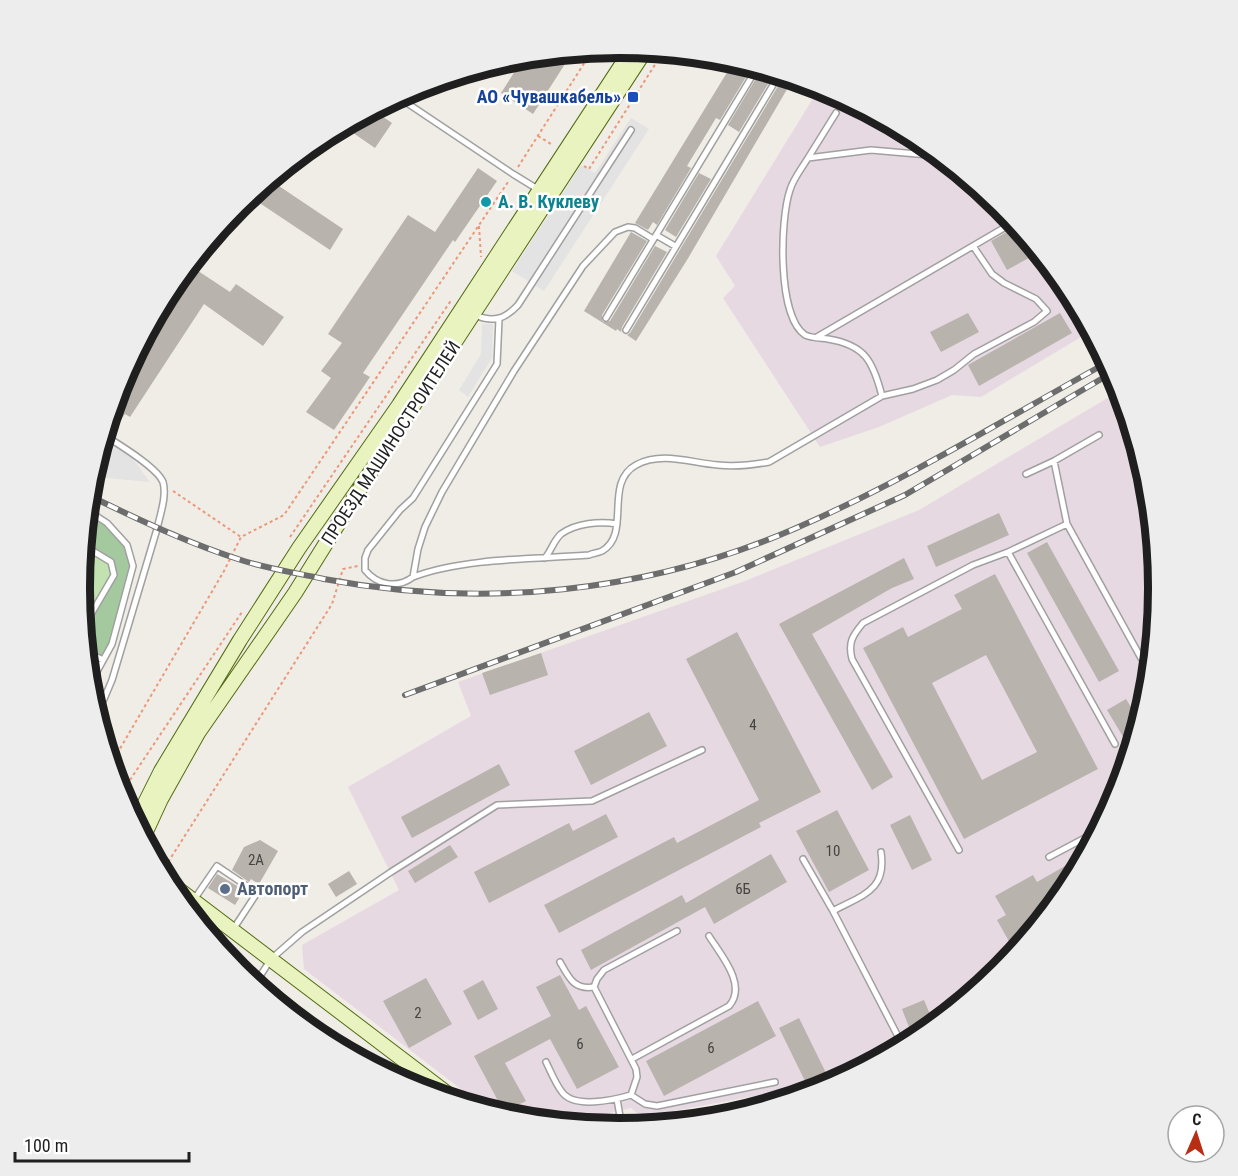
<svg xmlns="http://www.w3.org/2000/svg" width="1238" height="1176" viewBox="0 0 1238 1176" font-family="'Roboto Condensed',sans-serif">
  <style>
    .industrial { fill: #e7d9e2 }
    .grass { fill: #c2e3b1 }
    .forest { fill: #a5c99f }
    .parking { fill: #e3e3e3 }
    .building { fill: #b8b3ac; fill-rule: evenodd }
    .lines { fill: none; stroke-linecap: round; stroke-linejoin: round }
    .lane-casing { stroke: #a0a0a0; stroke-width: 8 }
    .secondary-casing { stroke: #536b11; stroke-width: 16 }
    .path { stroke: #eb987b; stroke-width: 2; stroke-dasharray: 3 3; stroke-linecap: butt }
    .lane { stroke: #fff; stroke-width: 5 }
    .secondary { stroke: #e8f3c0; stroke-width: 14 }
    .rail-casing { stroke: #6d6d6d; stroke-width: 6 }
    .rail { stroke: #fff; stroke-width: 4; stroke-dasharray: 11; stroke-linecap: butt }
    .transit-dot { fill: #1a4fb4; stroke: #fff; stroke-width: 2 }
    .culture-dot { fill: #0f9aa8; stroke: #fff; stroke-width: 2 }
    .service-dot { fill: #5c6f8a; stroke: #fff; stroke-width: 2 }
    .labels { text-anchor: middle; stroke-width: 5; stroke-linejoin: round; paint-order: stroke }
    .number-label { font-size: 15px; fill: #454442 }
    .transit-label { font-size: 18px; font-weight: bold; fill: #164399; stroke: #fff; text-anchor: end }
    .culture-label { font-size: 18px; font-weight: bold; fill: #0d838f; stroke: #fff; text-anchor: start }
    .street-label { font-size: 18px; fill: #1f1f1f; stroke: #fff }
    .service-label { font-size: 18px; font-weight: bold; fill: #4e5e75; stroke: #fff; text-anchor: start }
    .rim { fill: none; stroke: #1f1f1f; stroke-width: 8 }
  </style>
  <rect width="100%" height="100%" fill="#efede6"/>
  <path class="industrial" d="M820 87 919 139 1001 206 1068 288 1091 331 981 397 952 395 879 427 820 447 723 298 735 286 716 256Z
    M1121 390 1149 483 1159 588 1149 694 1118 795 1068 888 1001 970 919 1037 836 1081 641 1117 631 1108 583 1119 504 1112 478 1102 304 969 302 945 399 890 348 787 471 716 458 682 745 581 919 510Z"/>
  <path class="grass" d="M83 545 111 562 114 575 83 627 79 588Z"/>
  <path class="forest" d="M87 510 107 523 127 545 133 566 112 644 89 686 83 628 114 575 111 562 83 545Z"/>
  <path class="parking" d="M631 118 649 129 544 291 512 271 581 165 595 173Z
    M482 324H493L492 358 468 397 459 390 481 354Z
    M103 439 130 455 150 482 106 478 93 470Z"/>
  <path class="building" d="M572 53 533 114 501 93 524 57Z
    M734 61 752 67 720 120 716 118 687 166 691 168 657 225 653 222 648 230 635 223Z
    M761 70 774 74 739 132 728 125Z
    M784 76 793 79 687 260 636 341 627 335 630 333Z
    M373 110 392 123 375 148 343 126Z
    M478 168 497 181 455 242 453 240 363 373 370 377 334 430 306 412 331 378 321 371 342 343 328 334 408 215 435 232Z
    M699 173 711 179 676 237 665 230Z
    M270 180 343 229 330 250 249 196Z
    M1017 226 1029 240 1036 254 1007 270 991 241Z
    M631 232 647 241 602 315V320L604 322 610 321 655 246 667 252 622 327 621 332 617 329 616 331 584 311Z
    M189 265 230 292 236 284 284 317 263 346 204 304 130 417 125 414 111 434 105 430 120 381 170 288Z
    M968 313 979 332 941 352 930 332Z
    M1060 313 1072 333 979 386 968 365Z
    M999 513 1009 535 936 567 927 546Z
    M1047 542 1119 671 1099 682 1027 553Z
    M904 558 914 579 892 588 812 634 893 777 872 790 779 624Z
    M995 574 1098 769 964 839 863 648 903 627 908 637 962 609 954 595ZM986 655 1037 752 982 780 932 683Z
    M737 632 821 792 759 823 761 827 559 933 544 905 674 837 677 843 759 800 686 659Z
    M541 653 548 675 490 695 482 673Z
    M1126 699 1140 722 1131 750 1107 710Z
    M649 712 667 746 591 785 574 751Z
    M499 764 510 785 412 838 401 817Z
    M837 810 869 870 829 892 796 831Z
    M606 814 618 837 489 903 474 872 569 823 573 831Z
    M910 815 932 860 912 870 890 825Z
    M260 840 278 851 259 884 251 879 249 882 232 870 244 847Z
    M450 845 458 857 415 883 408 871Z
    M771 854 787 882 714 924 705 907 591 970 581 950 682 895 686 903Z
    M1086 854 1068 888 1015 952 997 920 1006 915 995 896 1033 875 1037 882Z
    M349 871 357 884 336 897 328 884Z
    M217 874 244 890 235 905 208 888Z
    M560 975 579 1010 586 1006 619 1067 577 1089 550 1039 505 1063 526 1101 504 1112 474 1056 551 1016 536 987Z
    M426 978 452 1024 409 1048 383 1001Z
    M483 980 498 1009 478 1020 463 991Z
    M924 1000 934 1024 914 1040 902 1009Z
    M758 1001 776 1036 664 1096 646 1061Z
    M799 1018 827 1075 807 1085 779 1028Z"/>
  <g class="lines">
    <g class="lane-casing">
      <path id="lane" d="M398 97 513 174 539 190
        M808 158 836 113
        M656 235 675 246
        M475 315C493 323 505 319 518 305L631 130
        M606 318 757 68
        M499 319 497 364 413 498 400 510 368 550 365 558V570C377 585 397 589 413 577L418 549 425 527 442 492 514 371 583 266 615 232 628 227 635 228 653 239
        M626 330 779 75
        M817 337 1014 222
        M882 396C873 361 865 345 828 339 821 338 811 338 805 335 777 316 780 219 790 190 793 179 802 168 808 158L871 150 940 156
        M1054 461 1067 524
        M1026 474 1054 461 1099 435
        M87 510 107 523 127 545 133 566 112 644 89 686
        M1008 552 1115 744
        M545 558C551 551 554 540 561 534 576 523 600 521 617 524
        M413 577C464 558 534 559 589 555 593 553 598 553 602 551 632 534 603 483 636 465 662 451 691 463 718 465 735 467 752 465 769 462L882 396 913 389 937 380 954 370 974 354 1034 322 1047 311 1036 299 1004 283 992 274 973 246
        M83 628 114 575 111 562 83 545
        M85 651 103 660
        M95 712 104 699 112 680 157 529C160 515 167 496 163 482 157 467 118 444 104 435
        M959 850 852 659C848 643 852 636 863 623L973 565 1008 552 1067 524 1141 658 1152 663
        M1049 857 1098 831
        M803 859 833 911 903 1046
        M193 901 217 866 257 893 234 928
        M833 911C862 895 887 891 881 852
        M560 962C569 978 574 990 594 987
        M255 984 271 959 302 932 391 872 497 805 592 801 702 750
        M594 987 636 1069 637 1077 631 1095
        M594 987 597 979 604 970 677 931
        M632 1059 729 1006C748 985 720 954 709 936
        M546 1062C551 1072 555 1083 562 1092 574 1109 614 1100 631 1095L645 1104 657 1106 775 1082
        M617 1099 622 1128"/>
    </g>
    <g class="secondary-casing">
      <path id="secondary" d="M135 823 161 771 240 640 299 548 399 405 632 49
        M143 838 161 799 198 733 295 593 381 455 645 51
        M165 879 456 1100"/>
    </g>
    <path class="path" d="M538 136 551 144
      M584 166 589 169 663 52
      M518 167 592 51
      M479 226 481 257
      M173 491 241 537
      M290 537 452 299
      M111 764 224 571 241 537 284 515 508 182
      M120 795 242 612
      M165 867 332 604 343 569 358 566"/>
    <use href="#lane" class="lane"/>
    <use href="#secondary" class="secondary"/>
    <g class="rail-casing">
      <path id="rail" d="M88 495C139 520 190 544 244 561 270 569 297 573 324 579 483 609 646 593 794 529 903 482 1005 419 1108 362
        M405 695 736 572 905 495 1113 372"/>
    </g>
    <use href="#rail" class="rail"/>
  </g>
  <rect class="transit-dot" x="627" y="91" width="12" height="12" rx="3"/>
  <circle class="culture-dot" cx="486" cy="202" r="6"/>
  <circle class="service-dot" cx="225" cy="889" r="6"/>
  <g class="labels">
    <g class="number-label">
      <text x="753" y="730">4</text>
      <text x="833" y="856">10</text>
      <text x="256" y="865">2А</text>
      <text x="743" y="894">6Б</text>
      <text x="418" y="1018">2</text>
      <text x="580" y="1049">6</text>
      <text x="711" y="1053">6</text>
    </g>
    <g class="transit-label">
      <text x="621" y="103">АО «Чувашкабель»</text>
    </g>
    <g class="culture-label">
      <text x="498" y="208">А. В. Куклеву</text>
    </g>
    <g class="street-label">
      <text transform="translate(391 443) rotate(-57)" y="6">ПРОЕЗД МАШИНОСТРОИТЕЛЕЙ</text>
    </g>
    <g class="service-label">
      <text x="237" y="895">Автопорт</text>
    </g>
  </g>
  <path d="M0 0H1238V1176H0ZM619 58H619A529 529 0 0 1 1148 587V589A529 529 0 0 1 619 1118H619A529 529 0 0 1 90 589V587A529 529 0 0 1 619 58Z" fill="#ededed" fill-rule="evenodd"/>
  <path class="rim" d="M619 58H619A529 529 0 0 1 1148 587V589A529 529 0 0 1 619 1118H619A529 529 0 0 1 90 589V587A529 529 0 0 1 619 58Z"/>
  <g transform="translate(1196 1134) rotate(3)"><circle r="28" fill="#ffffff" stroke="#a5a5a5" stroke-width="1.5"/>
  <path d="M0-4.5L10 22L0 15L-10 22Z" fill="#b82e15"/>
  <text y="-9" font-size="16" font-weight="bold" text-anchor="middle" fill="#1f1f1f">С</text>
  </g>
  <path d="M15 1152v9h174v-9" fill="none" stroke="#1f1f1f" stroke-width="3"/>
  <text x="24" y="1152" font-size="18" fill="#1f1f1f" stroke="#ffffff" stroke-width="4.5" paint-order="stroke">100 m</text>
</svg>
